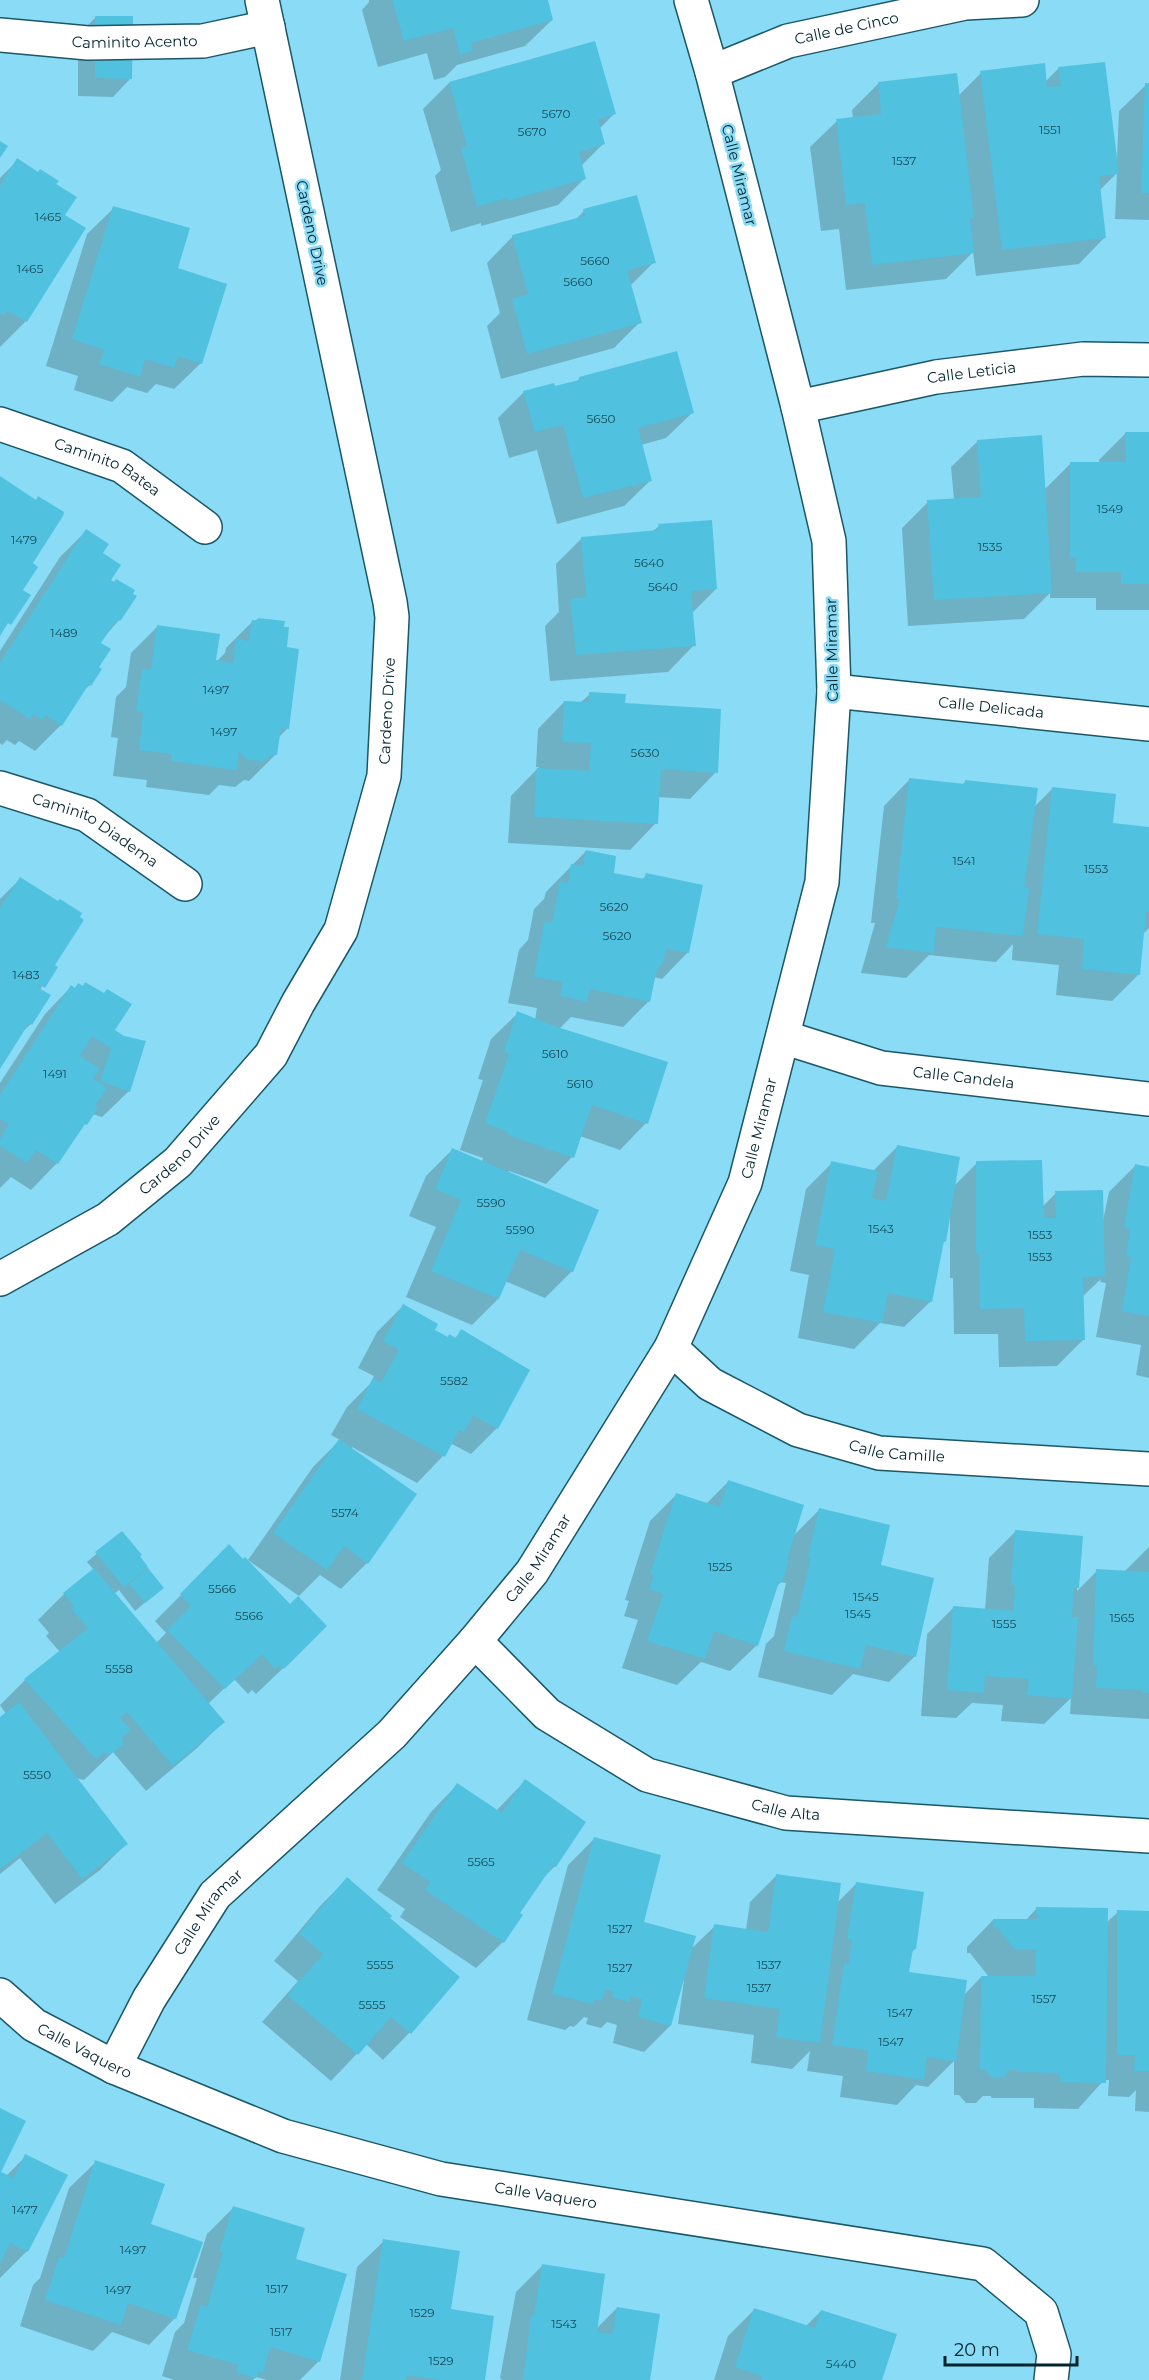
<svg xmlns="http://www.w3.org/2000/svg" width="1149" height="2380" viewBox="0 0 1149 2380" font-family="Montserrat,sans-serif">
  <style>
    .shadow { fill: #0003 }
    .building { fill: #51c1e0 }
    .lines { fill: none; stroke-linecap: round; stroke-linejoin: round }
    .minor-casing { stroke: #1a5767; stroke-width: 36 }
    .minor { stroke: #fff; stroke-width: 33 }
    .labels { text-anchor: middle; stroke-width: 5; stroke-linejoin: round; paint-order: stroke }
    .number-label { font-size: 12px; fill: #144c5a }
    .street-label { font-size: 15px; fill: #00252e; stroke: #8adcf6 }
  </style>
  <rect width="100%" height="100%" fill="#8adcf6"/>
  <path class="shadow" d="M369 0H546L552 20 525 46 457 65 445 77 434 80 427 53 378 67 362 10 369 2Z
    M96 17 131 78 113 97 78 96V35Z
    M1059 68 1116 160H1117L1119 111 1146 85H1149V220L1115 219 1117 173 1099 191 1105 237 1079 264 976 276 973 252 946 279 846 290 839 229 821 231 810 147 837 121 853 119 852 110 878 84 958 96 981 73 1045 82Z
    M449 83 614 114 599 129 603 144 581 166 585 178 558 205 481 226V223L451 232 435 176 441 170 423 109Z
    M18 160 54 184 63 216 84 228 26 321 0 347V178Z
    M114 208 176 269 201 363 174 389 156 384 147 393 127 387 112 402 74 390 78 376 46 366 87 234Z
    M584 211 654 262 630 286 640 322 614 348 501 379 487 326 500 313 487 263 513 236 575 220Z
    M580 378 693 412 666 438 641 445 651 480 624 506 557 524 537 450 509 458 498 418 524 392 554 388 576 382Z
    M1126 433 1149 434V610H1096V598H1050V593L1024 619 908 626 902 528 928 502 954 500 951 467 978 441 1044 490 1071 463H1100L1099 460Z
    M659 526 716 589 691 614 694 645 668 672 550 681 545 626 559 612 556 564 582 538 652 532Z
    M86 531 101 553 120 619 99 643 97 668 90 685 81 693 61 725 35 751 19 741 15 745 7 740 2 745 0 743V651L60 557Z
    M258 619 282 628 285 648 288 728 278 738 276 754 249 781 244 780 235 787 219 785 209 795 146 787 147 780 113 776 118 738 111 737 116 697 126 687 131 653 157 627 214 664 225 653 226 648 252 622Z
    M590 694 623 705 716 772 690 799 658 797 656 823 630 850 508 843 511 796 539 767H536L538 729 564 702 580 703Z
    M910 779 962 785 966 781 1034 807 1052 789 1111 825 1149 829V928L1142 935 1138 975 1112 1001 1056 995 1059 965 1012 960 1013 944 996 962 929 955 906 978 861 973 875 923H871L884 806Z
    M586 851 612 874 641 880 647 875 688 952 662 979 654 977 649 1001 623 1027 571 1017 559 1029 646 1123 620 1150 580 1136 572 1157 546 1184 509 1171 508 1173 572 1271 545 1298 505 1281 498 1299 472 1325 406 1297 436 1227 409 1216 426 1176 452 1150 482 1162 483 1158 460 1150 483 1080 478 1079 491 1039 518 1013 535 1020 537 1008 508 1003 519 950 528 940 534 909 544 899 546 892Z
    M20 879 58 903 53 965 40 990 31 1024 20 1034 0 1066V899Z
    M71 987 103 994 129 1091 102 1117 92 1114 57 1163 31 1190 11 1177 0 1188V1083L45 1014Z
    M898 1146 954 1186 977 1163 1042 1207 1056 1193 1103 1221 1109 1192 1135 1166 1149 1168V1378L1136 1375 1141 1345 1096 1337 1106 1283 1100 1282 1101 1279 1082 1297 1084 1339 1057 1366 999 1367 998 1334H954L953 1278H950V1217L949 1216 945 1241 942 1244 931 1301 904 1327 880 1323 854 1349 798 1338 809 1275 790 1271 806 1189 832 1163 873 1171Z
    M403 1306 433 1331 447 1338 454 1339 462 1331 497 1428 471 1454 450 1443 443 1456 417 1483 352 1447 367 1563 341 1589 320 1575 299 1596 248 1560 313 1467 340 1440 331 1435 347 1407 370 1384 374 1376 358 1368 377 1332Z
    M729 1481 793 1536 819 1510 879 1566 915 1656 889 1682 853 1674 832 1695 758 1677 766 1644 774 1636 786 1583 781 1582 775 1588 757 1645 730 1671 701 1662 677 1685 622 1668 638 1620 624 1616 629 1601 625 1600 650 1521 676 1495 706 1504Z
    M1015 1532 1081 1537 1077 1591 1097 1571H1125L1149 1547V1719L1070 1714 1071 1698 1044 1724 1001 1721 1003 1705 972 1703 956 1718 921 1716 927 1634 953 1608 985 1610 989 1558Z
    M121 1533 162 1588 135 1611 119 1590 114 1594 156 1643 166 1633 155 1621 229 1547 299 1653 256 1694 252 1690 248 1694 234 1679 208 1704 223 1722 197 1748 146 1791 113 1752 84 1780 75 1778 126 1844 100 1870 55 1904 20 1858 0 1874V1719L6 1714 0 1705 25 1680 60 1652 46 1636 49 1633 38 1620 64 1594 94 1570 87 1562Z
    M525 1781 555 1866 541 1880 518 1913 503 1942 476 1968 400 1917 405 1909 377 1890 431 1812 457 1785 496 1811Z
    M595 1838 642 1923 690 1950 715 1926 746 1930 750 1902 776 1876 837 1903 856 1884 915 1949 911 1953 908 1973 964 1995 981 1977H989L970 1953H967V1947L993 1920 1025 1921 1037 1908 1106 1923 1118 1912 1149 1913V2112L1135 2111 1136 2090 1129 2097 1108 2096 1109 2080H1104L1078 2109 1034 2108V2098H991V2096H983L976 2103H966L959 2095H954V2061L928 2087 916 2085 897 2105 840 2097 843 2076 807 2071 810 2051 792 2069 751 2063 754 2035 678 2024 684 1980H682L670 2026 644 2052 613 2043 617 2025 607 2022 601 2028 586 2024 588 2018 584 2017 574 2027 570 2026 565 2030 527 2020 568 1865Z
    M347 1879 387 1918 458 1977 409 2033 383 2060 366 2044 331 2081 262 2022 298 1981 274 1961 321 1905Z
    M26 2156 66 2176 26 2252 0 2278V2173L6 2176Z
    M96 2162 150 2225 175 2318 149 2345 112 2332 93 2351 20 2326 33 2285 40 2278 69 2188Z
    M233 2208 294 2260 319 2361 300 2380H267L256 2377 253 2380H174L162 2376 175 2332 184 2323 197 2278H193L207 2234Z
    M384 2241 450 2310 483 2380H340L357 2267Z
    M542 2266 595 2330 617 2308 648 2380H502L500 2378 516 2292Z
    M754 2310 806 2326 821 2311 880 2380H714L728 2336Z"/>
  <path class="building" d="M392 0H548L553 20 471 43 473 51 460 55 453 28 404 41Z
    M95 16H133L132 79 95 78Z
    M595 41 616 114 598 119 605 144 579 152 586 179 507 201V198L477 207 461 148 467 146 449 82Z
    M1105 62 1119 174 1099 176 1106 238 1002 250 980 71 1045 63 1047 87 1061 86 1058 67Z
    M957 73 974 218H970L974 253 872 265 865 203 846 205 836 119 881 114 878 82Z
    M1145 83H1149V193H1141Z
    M0 141 8 146 0 158Z
    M17 158 38 172 40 169 59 181 56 184 77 197 65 215 86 228 27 322 7 311 4 315 0 313V186Z
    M637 195 656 263 627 270 642 323 527 354 512 299 528 294 512 235 585 216 583 209Z
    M113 206 190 228 178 268 227 284 202 364 178 356 174 368 145 359 140 377 99 364 104 350 72 339Z
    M677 351 694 413 638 428 652 481 583 498 563 425 535 432 523 391 554 383 555 386 579 380V377Z
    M1125 432H1149V584H1121V572H1076V557H1070V462H1126Z
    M1042 435 1052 593 934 600 927 500 981 497 977 440Z
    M0 476 36 500 38 496 64 512 63 516 33 563 38 567 23 590 31 595 11 625 8 623 0 636Z
    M712 520 717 589 691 591 696 646 576 655 570 599 586 597 581 537 659 530 658 524Z
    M86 529 109 544 103 553 121 565 111 580 114 582 116 579 135 590 133 594 137 596 121 620 115 622 101 643 111 649 99 667 102 669 91 686 89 684 62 726 46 715 42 720 33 714 30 719 0 700V663Z
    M258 618 285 621 284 627H289L287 647 299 649 289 729 281 728 277 755H271L263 762 246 759 239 751 237 770 171 761 172 754 139 750 143 712 136 711 142 669 151 670 157 625 220 634 216 660 233 663 236 639 248 641 252 620 257 621Z
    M589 692 626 694 625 703 721 709 718 773 661 769 658 824 534 817 537 768 589 771 591 743 562 742 564 701 589 702Z
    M909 778 965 784V780L1038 788 1024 888H1029L1023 936 936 927 934 953 886 947 900 898H896Z
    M1052 787 1116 794 1113 823 1149 827V912H1146L1140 975 1082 969 1084 939 1037 934Z
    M586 850 616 856 614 873 644 879 646 873 703 885 689 953 666 949 663 963 657 969 650 1002 590 989 587 1002 560 996 563 982 534 977 544 922 552 923 560 881 568 883 571 864 583 866Z
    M20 877 58 901 60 899 82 913 80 917 84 920 55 965 58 967 45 988 39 984 37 987 51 995 32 1025 29 1023 0 1069V908Z
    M85 982 104 993 107 989 132 1004 115 1030 124 1036 146 1041 130 1092 100 1081 111 1048 92 1036 80 1056 100 1069 93 1079 107 1088 95 1106 98 1108 87 1125 85 1124 58 1164 36 1150 27 1163 0 1146V1139L9 1124 0 1119V1095L71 985 75 988 78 983 83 986Z
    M517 1011 554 1026 668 1062 648 1124 592 1105 574 1158 507 1135 508 1132 485 1123 509 1054 504 1052Z
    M897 1145 960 1157 946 1242 944 1241 932 1302 888 1293 882 1323 823 1312 835 1249 815 1245 831 1161 878 1171 872 1198 886 1201Z
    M452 1148 599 1210 573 1272 520 1250 499 1299 431 1271 461 1200 435 1189Z
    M1042 1160 1044 1218H1056L1055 1191 1103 1190 1105 1276 1083 1277 1085 1340 1025 1341 1024 1308 980 1309 979 1253H976V1161Z
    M1135 1164 1149 1167V1316L1122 1311 1131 1257 1126 1256 1130 1229 1124 1227Z
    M403 1304 438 1324 435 1330 448 1337 449 1334 456 1338 461 1329 530 1370 498 1429 473 1415 464 1432 459 1430 445 1457 357 1409 373 1378 381 1383 399 1350 383 1341Z
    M339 1439 417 1494 368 1564 344 1546 327 1570 273 1533Z
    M728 1480 804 1505 787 1560H789L782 1583 779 1582 758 1646 714 1631 705 1659 647 1641 663 1594 649 1589 654 1575 650 1574 676 1493 720 1507Z
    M819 1508 890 1525 881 1565 934 1578 916 1657 866 1645 860 1669 784 1651 792 1616 797 1617 811 1557H808Z
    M1015 1530 1083 1536 1079 1588H1074L1072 1617H1078L1072 1699 1027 1695 1029 1679 985 1676 984 1693 947 1690 953 1606 1013 1611 1015 1586 1011 1585Z
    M122 1531 142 1555 140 1556 148 1567 124 1587 95 1552Z
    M229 1544 243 1559 245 1557 290 1604 298 1596 327 1626 284 1669 280 1665 275 1669 262 1654 225 1689 167 1630 191 1606 180 1594Z
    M94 1568 225 1722 173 1766 127 1712 120 1718 131 1730 122 1737 123 1745 111 1754 103 1753 96 1759 24 1679 88 1628 71 1609 74 1606 63 1593Z
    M148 1568 164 1588 145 1603 129 1584Z
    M1096 1569 1149 1572V1693L1142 1692V1690L1096 1688 1097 1665H1093Z
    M19 1702 128 1844 82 1879 47 1833 0 1869V1717Z
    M525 1779 586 1822 556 1867 553 1865 520 1913 523 1915 504 1943 425 1890 430 1882 402 1863 457 1783 502 1813Z
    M594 1837 661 1855 644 1922 696 1936 671 2026 638 2017 642 1999 631 1996 629 2002 612 1997 613 1991 605 1990 602 2001 594 1999 593 2004 552 1994Z
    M776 1874 841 1883 820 2043 776 2037 780 2009 704 1998 714 1924 768 1932Z
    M347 1877 392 1916 390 1918 460 1977 411 2034 391 2017 358 2055 287 1995 323 1954 299 1934Z
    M856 1882 924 1892 916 1949H913L909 1972 967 1980 956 2062 927 2057 924 2080 866 2071 868 2050 832 2045 844 1963 849 1964 852 1939H847Z
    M1036 1907 1108 1908 1106 2083 1060 2082V2073L1017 2072V2070H1010L1004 2077 993 2078 985 2070 980 2069 981 1976H1036V1949H1014L997 1927 993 1928V1919H1037Z
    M1117 1910 1149 1911V2071H1134L1135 2055H1117Z
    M0 2108 26 2121 1 2172 14 2178 25 2154 68 2175 28 2252 10 2243 0 2263Z
    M95 2160 165 2184 151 2224 203 2242 176 2319 128 2303 121 2325 45 2300 59 2257 64 2258Z
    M233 2206 305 2228 296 2259 347 2274 320 2362 270 2347 263 2373 258 2372 256 2378 236 2372 238 2365 187 2350 201 2304 207 2307 223 2252H219Z
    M383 2239 460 2251 451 2309 494 2316 485 2380H440L407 2375 406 2380H362Z
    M542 2264 605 2274 597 2332 612 2334 617 2307 660 2314 650 2380H523L531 2316H534Z
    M754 2308 815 2328 821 2310 897 2334 882 2380H761L762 2376 735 2367Z"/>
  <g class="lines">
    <g class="minor-casing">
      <g id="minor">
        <path id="s1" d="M0 35 88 43 203 41 268 27"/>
        <path id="s2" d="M712 72 788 41 965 3 1022 0"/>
        <path id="s3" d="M798 407 936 377 1083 359 1149 360"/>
        <path id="s4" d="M0 424 122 466 205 527"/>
        <path id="s5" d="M834 691 1149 724"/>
        <path id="s6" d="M0 788 87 815 185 884"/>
        <path id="s7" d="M783 1037 881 1068 1149 1099"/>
        <path id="s8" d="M0 1279 108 1219 178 1162 271 1055 298 1003 341 930 384 776 392 617 390 602 262 0"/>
        <path id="s9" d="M671 1348 710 1384 798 1430 879 1453 1149 1469"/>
        <path id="s10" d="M475 1641 547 1714 647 1775 786 1813 1149 1836"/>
        <path id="s11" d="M0 1995 34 2025 114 2067 283 2136 441 2179 983 2264 1041 2312 1054 2354 1051 2380"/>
        <path id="s12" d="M114 2067 149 1999 215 1895 392 1734 475 1641 532 1572 671 1348 745 1183 822 882 834 691 829 541 798 407 712 72 691 0"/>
      </g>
    </g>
    <use href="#minor" class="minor"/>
  </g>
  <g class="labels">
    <g class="number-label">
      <text x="556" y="118">5670</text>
      <text x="1050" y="134">1551</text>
      <text x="532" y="136">5670</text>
      <text x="904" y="165">1537</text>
      <text x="48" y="221">1465</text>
      <text x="595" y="265">5660</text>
      <text x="30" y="273">1465</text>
      <text x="578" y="286">5660</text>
      <text x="601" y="423">5650</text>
      <text x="1110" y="513">1549</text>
      <text x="24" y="544">1479</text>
      <text x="990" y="551">1535</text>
      <text x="649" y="567">5640</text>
      <text x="663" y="591">5640</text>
      <text x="64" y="637">1489</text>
      <text x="216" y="694">1497</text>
      <text x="224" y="736">1497</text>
      <text x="645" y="757">5630</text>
      <text x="964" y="865">1541</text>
      <text x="1096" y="873">1553</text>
      <text x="614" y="911">5620</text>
      <text x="617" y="940">5620</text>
      <text x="26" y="979">1483</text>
      <text x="555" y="1058">5610</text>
      <text x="55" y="1078">1491</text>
      <text x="580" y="1088">5610</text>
      <text x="491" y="1207">5590</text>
      <text x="881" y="1233">1543</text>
      <text x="520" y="1234">5590</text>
      <text x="1040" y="1239">1553</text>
      <text x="1040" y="1261">1553</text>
      <text x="454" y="1385">5582</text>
      <text x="345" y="1517">5574</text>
      <text x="720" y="1571">1525</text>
      <text x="222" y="1593">5566</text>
      <text x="866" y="1601">1545</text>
      <text x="858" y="1618">1545</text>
      <text x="249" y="1620">5566</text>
      <text x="1122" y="1622">1565</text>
      <text x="1004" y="1628">1555</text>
      <text x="119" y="1673">5558</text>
      <text x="37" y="1779">5550</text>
      <text x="481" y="1866">5565</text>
      <text x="620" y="1933">1527</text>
      <text x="380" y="1969">5555</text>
      <text x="769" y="1969">1537</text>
      <text x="620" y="1972">1527</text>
      <text x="759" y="1992">1537</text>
      <text x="1044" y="2003">1557</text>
      <text x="372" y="2009">5555</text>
      <text x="900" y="2017">1547</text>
      <text x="891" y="2046">1547</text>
      <text x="25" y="2214">1477</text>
      <text x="133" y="2254">1497</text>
      <text x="277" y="2293">1517</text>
      <text x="118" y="2294">1497</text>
      <text x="422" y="2317">1529</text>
      <text x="564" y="2328">1543</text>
      <text x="281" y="2336">1517</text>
      <text x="441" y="2365">1529</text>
      <text x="841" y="2368">5440</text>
    </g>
    <g class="street-label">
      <text dy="5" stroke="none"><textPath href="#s2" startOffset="142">Calle de Cinco</textPath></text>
      <text dy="5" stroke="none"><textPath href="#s1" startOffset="135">Caminito Acento</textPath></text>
      <text transform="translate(739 175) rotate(76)" y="5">Calle Miramar</text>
      <text transform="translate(312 233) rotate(78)" y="5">Cardeno Drive</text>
      <text dy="5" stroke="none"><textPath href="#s3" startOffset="177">Calle Leticia</textPath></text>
      <text dy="5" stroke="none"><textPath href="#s4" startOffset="116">Caminito Batea</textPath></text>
      <text transform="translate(832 650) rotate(-91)" y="5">Calle Miramar</text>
      <text dy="5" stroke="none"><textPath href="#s5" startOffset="158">Calle Delicada</textPath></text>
      <text dy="5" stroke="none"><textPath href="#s8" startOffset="724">Cardeno Drive</textPath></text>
      <text dy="5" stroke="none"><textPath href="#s6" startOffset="105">Caminito Diadema</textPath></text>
      <text dy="5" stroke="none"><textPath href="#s7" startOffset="186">Calle Candela</textPath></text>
      <text dy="5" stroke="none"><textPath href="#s12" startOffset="1154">Calle Miramar</textPath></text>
      <text dy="5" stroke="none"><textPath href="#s8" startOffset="220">Cardeno Drive</textPath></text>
      <text dy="5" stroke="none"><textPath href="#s9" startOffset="254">Calle Camille</textPath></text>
      <text dy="5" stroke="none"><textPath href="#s12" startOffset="668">Calle Miramar</textPath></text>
      <text dy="5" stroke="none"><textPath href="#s10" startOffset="363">Calle Alta</textPath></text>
      <text dy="5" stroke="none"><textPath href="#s12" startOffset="182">Calle Miramar</textPath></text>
      <text dy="5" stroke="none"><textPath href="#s11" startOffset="102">Calle Vaquero</textPath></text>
      <text dy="5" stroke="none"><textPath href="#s11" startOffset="588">Calle Vaquero</textPath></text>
    </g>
  </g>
  <path d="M945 2356v9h132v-9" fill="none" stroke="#00252e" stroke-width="3"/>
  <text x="954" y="2356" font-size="18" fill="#00252e" stroke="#8adcf6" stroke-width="4.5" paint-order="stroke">20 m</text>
</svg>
